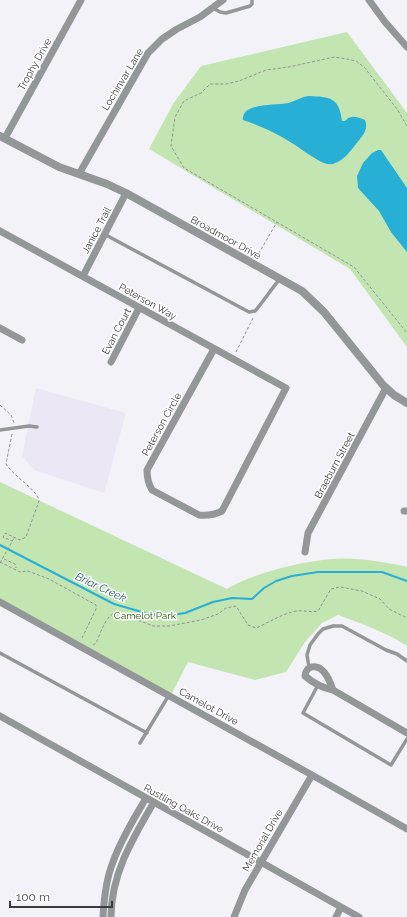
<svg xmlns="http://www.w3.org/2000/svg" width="407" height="917" viewBox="0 0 407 917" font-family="Raleway,sans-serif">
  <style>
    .built { fill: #ebe7f5 }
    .green { fill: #c3e5b2 }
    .water { fill: #28afd6 }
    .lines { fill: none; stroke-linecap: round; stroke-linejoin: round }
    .stream { stroke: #28afd6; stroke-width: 2 }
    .path { stroke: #929196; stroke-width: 1; stroke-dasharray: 3 2; stroke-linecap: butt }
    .service { stroke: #949797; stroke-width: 3.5 }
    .minor { stroke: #949797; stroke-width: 7 }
    .tertiary { stroke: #949797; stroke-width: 8 }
    .labels { text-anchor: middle; stroke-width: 3; stroke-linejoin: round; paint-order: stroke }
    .street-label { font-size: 10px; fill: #3b3a3d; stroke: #fff }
    .park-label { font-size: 10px; fill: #285700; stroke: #fff }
    .water-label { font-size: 11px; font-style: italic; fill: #275a6b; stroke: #fff }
  </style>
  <rect width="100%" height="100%" fill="#f4f2f9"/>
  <path class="built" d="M36 388 126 413 104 493 34 470 22 456Z"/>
  <path class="green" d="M347 32 407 113V347L350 269 149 149 173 104 201 66Z
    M0 482 227 589C257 571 320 556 355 559 372 560 388 563 404 566L407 567V646C386 632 362 624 338 615L322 623 305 642 286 672 255 680 188 662 171 695 0 601Z"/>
  <path class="water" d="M309 96C330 97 339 97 342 121H345C351 114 357 117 365 120 369 130 362 136 356 144 350 152 343 161 333 164 325 166 315 158 308 154 288 139 267 128 243 120 241 102 276 106 288 103 296 101 300 97 309 96Z
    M378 150H381L407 188V252L391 232 379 211 358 188 357 176 363 163 372 153Z"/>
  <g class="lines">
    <path class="stream" d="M0 545 114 604 149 614 166 616 185 613 213 602 232 598 252 599 264 588 276 581 292 576 318 572H382L407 581"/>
    <path class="path" d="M407 126 397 109 364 67 356 61 347 59 334 57 289 67 266 70 239 81 226 84H210L201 93 184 101 175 117 171 146 184 168 354 267 407 333
      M256 258 277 222
      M236 352 253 318
      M0 405 11 415 14 423
      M12 434 6 464C13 476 38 490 39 501L26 537 20 540 5 533 3 537 12 541
      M4 559 15 564 16 568
      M0 562 20 572 28 571 49 579 96 605V609L82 638 83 640
      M0 563 14 538
      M93 645 96 643C101 633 106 613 118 612L153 626H169L201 620 218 614 226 608 236 606 248 625 256 628C268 623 280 615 292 612 301 609 309 613 318 611L331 589 340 587 362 591 380 599 389 609 407 618"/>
    <path class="service" d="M213 8 220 12 226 13 250 6 252 4V0
      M104 234 249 312 255 311C264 301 271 289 280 279
      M0 430 29 426 37 427
      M0 653 147 733
      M309 667 307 655 310 645 318 634 323 629 333 626H342L386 650 397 654 407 661
      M318 685 303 713 391 765 407 739
      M140 743 169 695"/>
    <path class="minor" d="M369 0 385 22 407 47
      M5 138 81 0
      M79 174 148 53 162 39 177 29 200 17 223 0
      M0 231 286 388 222 511C214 515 208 516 199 515L152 490C148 483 147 478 147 470L214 349
      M83 276 126 193
      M0 328 22 340
      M111 362 139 308
      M404 511H407
      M305 552 308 533 386 388
      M0 602 312 775 407 829
      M333 690C331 684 328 677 324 672 317 664 306 665 305 676 313 683 323 688 333 690L407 733
      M0 716 359 917
      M103 917C104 898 106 879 113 862 121 839 134 819 146 798
      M111 917C111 874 133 838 154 802
      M234 917 245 890 312 775
      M336 917 341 907"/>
    <path class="tertiary" d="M0 136 59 167 107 184 126 193 302 291 324 312 383 385 394 395 407 403"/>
  </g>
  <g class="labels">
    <g class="street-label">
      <text transform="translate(34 64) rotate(-61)" y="4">Trophy Drive</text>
      <text transform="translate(122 79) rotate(-59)" y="4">Lochinvar Lane</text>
      <text transform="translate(96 230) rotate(-62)" y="4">Janice Trail</text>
      <text transform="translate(226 237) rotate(29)" y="4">Broadmoor Drive</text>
      <text transform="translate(148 301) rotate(29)" y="4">Peterson Way</text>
      <text transform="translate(116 331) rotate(-62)" y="4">Evan Court</text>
      <text transform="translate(161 424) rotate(-61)" y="4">Peterson Circle</text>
      <text transform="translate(334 465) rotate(-62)" y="4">Braeburn Street</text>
      <text transform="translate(209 706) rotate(29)" y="4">Camelot Drive</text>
      <text transform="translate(184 808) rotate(29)" y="4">Rustling Oaks Drive</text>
      <text transform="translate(262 840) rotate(-60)" y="4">Memorial Drive</text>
    </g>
    <g class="park-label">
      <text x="145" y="619">Camelot Park</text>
    </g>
    <g class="water-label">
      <text transform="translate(101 587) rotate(25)" y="4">Briar Creek</text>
    </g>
  </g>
  <path d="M10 901v6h102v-6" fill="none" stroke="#3b3a3d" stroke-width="2"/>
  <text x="16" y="901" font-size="12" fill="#3b3a3d" stroke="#ffffff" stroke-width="3" paint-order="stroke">100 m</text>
</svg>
